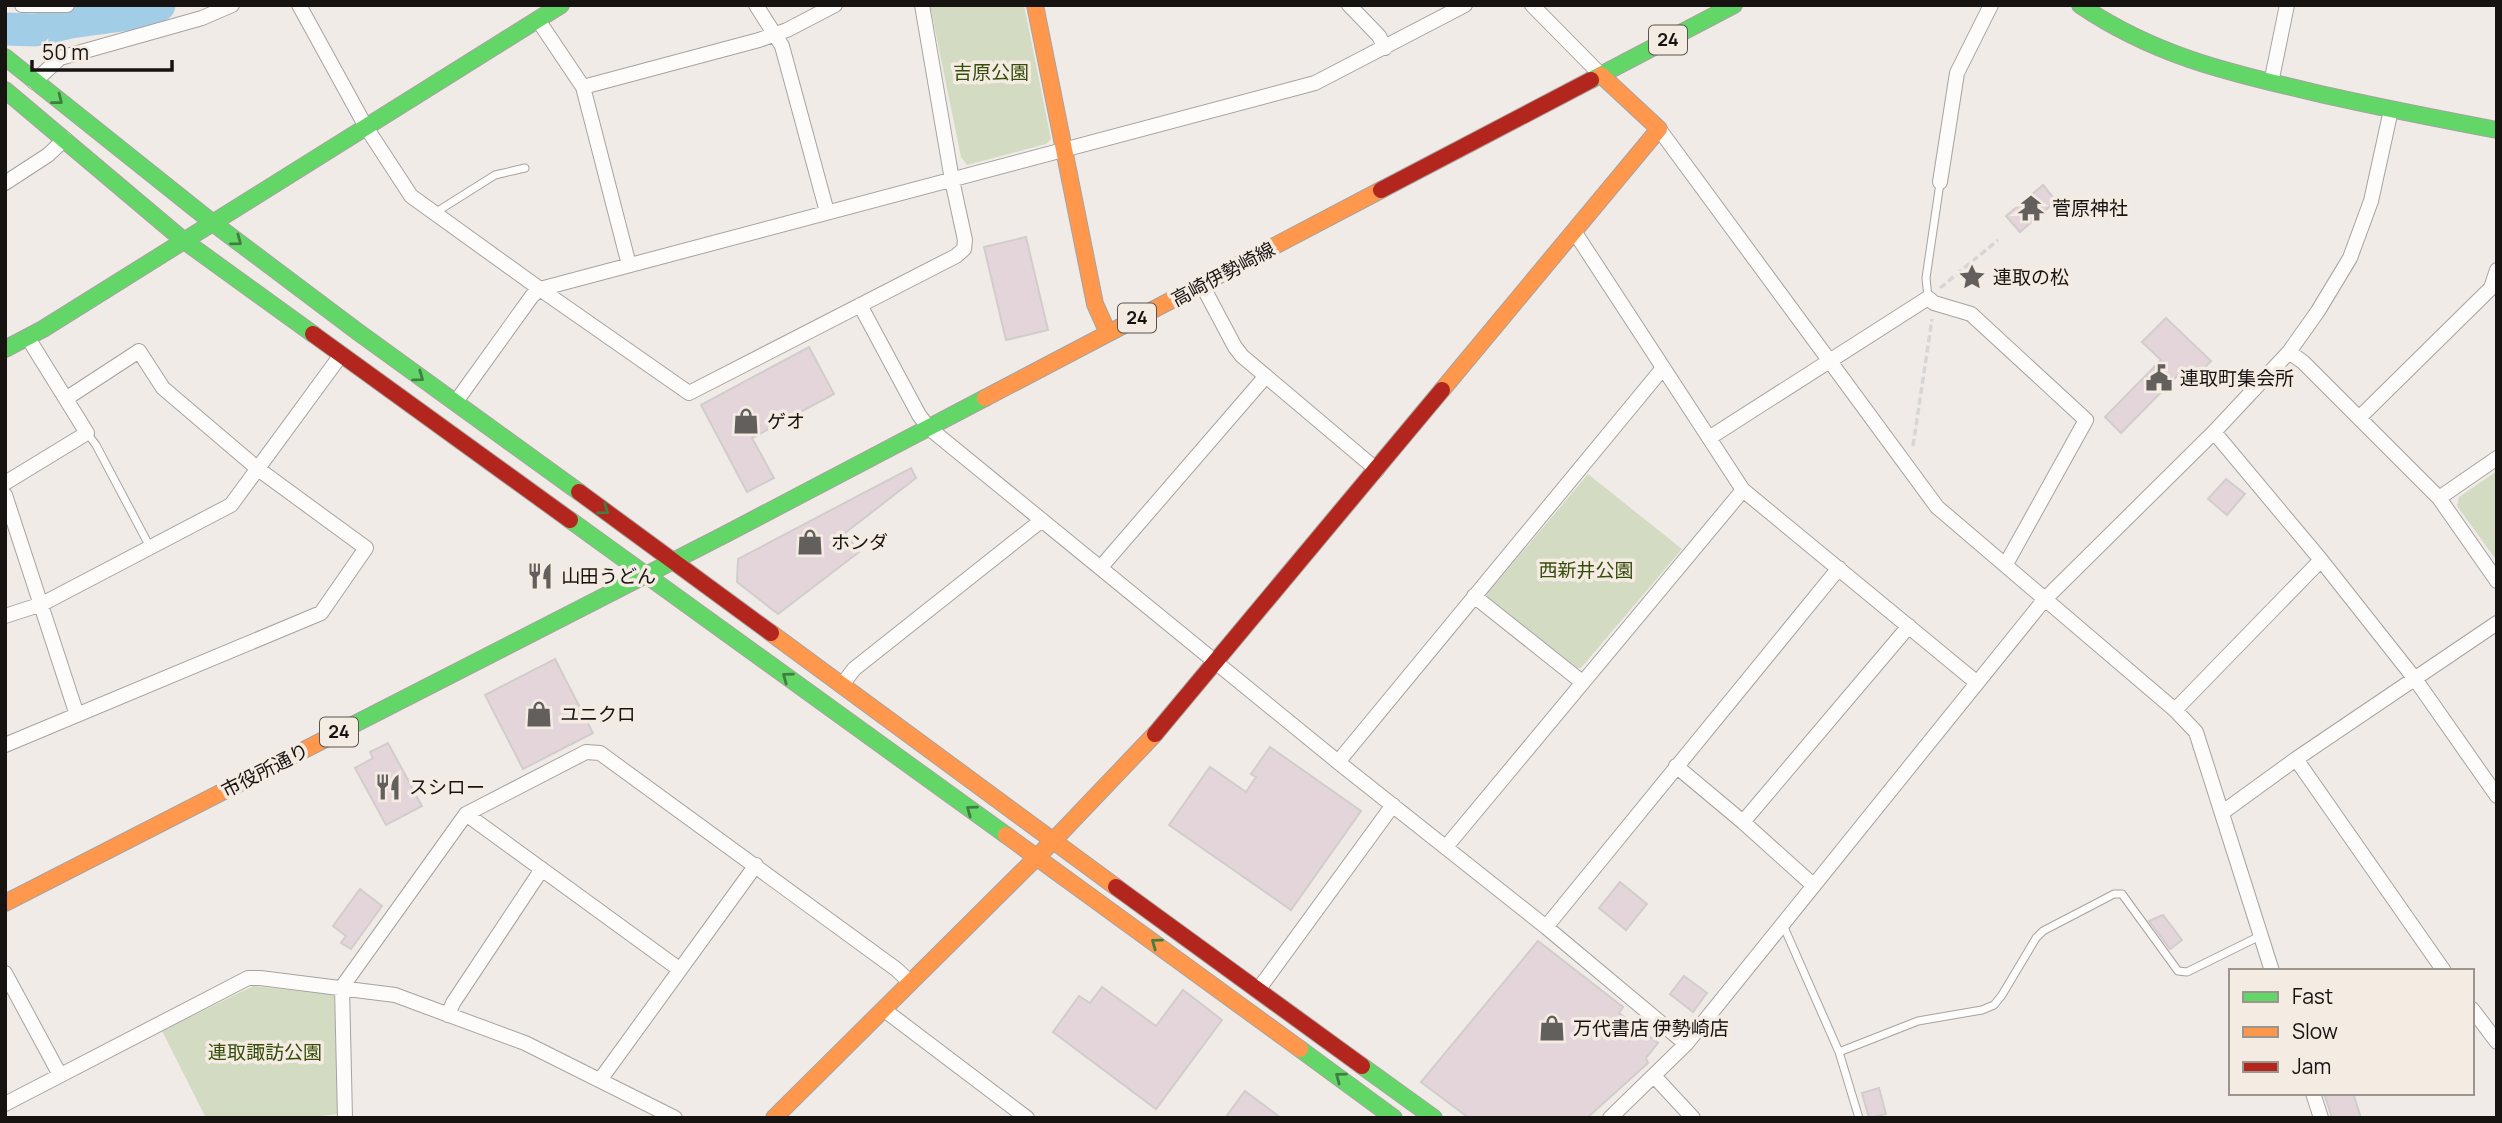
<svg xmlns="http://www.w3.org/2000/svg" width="2502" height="1123" viewBox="0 0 2502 1123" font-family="Manrope,'Noto Sans JP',sans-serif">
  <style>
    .green { fill: #d3dcc2 }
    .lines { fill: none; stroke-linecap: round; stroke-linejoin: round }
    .river { stroke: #a2cde7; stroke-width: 33 }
    .building { fill: #e4d5da; stroke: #d1cdcd; stroke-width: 2 }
    .lane-casing { stroke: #a6a3a0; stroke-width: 9 }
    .street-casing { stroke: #a6a3a0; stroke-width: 16 }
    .fast-casing { stroke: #a6a3a0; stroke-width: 18 }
    .slow-casing { stroke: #a6a3a0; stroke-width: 18 }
    .jam-casing { stroke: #a6a3a0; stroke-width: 18 }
    .path { stroke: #d7d6d5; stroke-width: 3.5; stroke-dasharray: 7 3.5; stroke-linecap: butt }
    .lane { stroke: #fdfcfb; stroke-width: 7 }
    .street { stroke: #fdfcfb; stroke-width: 14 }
    .fast { stroke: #63d668; stroke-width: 16 }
    .slow { stroke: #ff974d; stroke-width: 16 }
    .jam { stroke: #b3261e; stroke-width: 16 }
    .oneway { stroke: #407e41 }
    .labels { text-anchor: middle; stroke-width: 7; stroke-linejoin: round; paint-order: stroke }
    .shield { fill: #f4ebe3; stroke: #595450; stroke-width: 2 }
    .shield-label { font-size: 18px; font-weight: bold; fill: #161311 }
    .park-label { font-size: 19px; fill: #354c0a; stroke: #f4ebe3 }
    .poi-label { font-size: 19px; fill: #161311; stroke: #f4ebe3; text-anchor: start }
    .street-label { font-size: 19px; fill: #161311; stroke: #f4ebe3 }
  </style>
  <rect width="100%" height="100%" fill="#f0ebe7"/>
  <path class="green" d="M930 5H1024L1051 139 1046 144 967 165 961 157Z
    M2497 471V561L2457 506 2459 497Z
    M1588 474 1682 549 1581 668H1572L1487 600V594Z
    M253 986 334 995 339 1114 303 1118H206L162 1031Z"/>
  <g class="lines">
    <path class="river" d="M5 29 36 30 71 22 144 12 159 5"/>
  </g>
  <path class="building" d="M2043 185 2056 201 2020 232 2006 216Z
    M1026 237 1048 330 1006 340 984 247Z
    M2166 318 2211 361 2190 383 2180 373 2121 433 2105 417 2161 360 2142 342Z
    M809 347 834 394 752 438 774 478 747 492 701 405Z
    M911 468 916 478 845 533 859 552 778 614 737 582 738 559Z
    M2226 479 2245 494 2227 515 2208 499Z
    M555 659 593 733 523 769 485 695Z
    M388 743 422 806 386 825 355 768 373 758 370 752Z
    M1270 747 1361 811 1291 910 1169 825 1210 767 1246 792 1256 777 1251 774Z
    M1620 882 1647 904 1626 930 1599 908Z
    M360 889 382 906 351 949 341 943 346 936 333 926Z
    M2163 915 2182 940 2170 949 2149 921Z
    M1538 941 1623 1007 1619 1013 1658 1043 1646 1058 1648 1063 1587 1118H1469L1421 1082Z
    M1684 976 1707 993 1693 1012 1670 994Z
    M1102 987 1156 1026 1183 990 1222 1020 1156 1109 1053 1032 1079 996 1090 1003Z
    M1879 1088 1886 1114 1869 1118 1862 1093Z
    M1245 1091 1281 1118H1225Z
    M2324 1093H2353L2361 1118H2332Z"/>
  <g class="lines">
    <g class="lane-casing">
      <path id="lane" d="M437 215 441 209 495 175 525 168
        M1928 298 1926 278 1940 183
        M87 433 96 445 150 547
        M1783 925 1839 1052 1859 1118
        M1839 1052 1918 1021 1982 1010 1994 1005 2002 995 2036 938 2043 931 2114 894H2122L2178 971 2187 972 2260 936"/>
    </g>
    <g class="street-casing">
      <path id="street" d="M22 5H67
        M299 5 366 127 411 196 540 289 689 393 956 256 964 249 965 240 952 180 922 5
        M756 5 782 46 827 212
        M1349 5 1379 36 1385 48
        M1532 5 1601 75
        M538 20 583 87 629 265
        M34 82 60 58 202 18 232 5
        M2271 83 2287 5
        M583 87 759 40 787 30 835 5
        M1659 129 1937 507 2175 710 2196 732 2272 971
        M1940 182 1957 73 1991 5
        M5 183 48 155 65 139
        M1574 231 1743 490 1976 682
        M1202 285 1235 347 1242 356 1377 470
        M860 305 919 415 929 428 1338 762 1546 927 1686 1044
        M2289 352 2303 362 2439 498 2497 581
        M455 403 532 296 540 289 1315 83 1465 5
        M2359 418 2491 288 2497 270
        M2214 432 2321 560 2415 679 2497 796
        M1709 438 1928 298 1934 303 1971 314 2086 420 2006 564
        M5 483 87 433 28 338
        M5 495 77 715
        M2439 498 2497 458
        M1101 567 1266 376
        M1474 596 1582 682
        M5 616 42 604 231 505 341 355
        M842 685 854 669 1042 520
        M2175 710 2321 560
        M5 745 321 613 366 548 258 469 163 388 139 351 67 398
        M2296 759 2444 971
        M1338 762 1663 368
        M1676 766 1743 822 1813 885
        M2223 812 2296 759 2497 623
        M466 814 679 969
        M1743 822 1909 626
        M1446 847 1743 490
        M1546 927 1839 568
        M5 973 60 1075
        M1258 990 1393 805
        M883 1009 1027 1118
        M2472 1009 2497 1042
        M448 1015 453 1003 542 869
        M1654 1076 1693 1118
        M600 1080 756 865
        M2313 1093 2321 1118
        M5 1104 248 978H260L395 995 525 1043 675 1118
        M345 1118 342 987 466 814 586 752 600 753 896 969 910 982
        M1610 1118 1686 1044 2044 600 2214 432 2289 352 2318 311 2350 258 2371 201 2391 110"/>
    </g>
    <g class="fast-casing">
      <path id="fast" d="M2080 5C2152 54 2225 72 2308 91 2371 106 2434 118 2497 130
        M5 57 213 223 358 332 579 492
        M1591 80 1734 5
        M5 90 183 240 313 334
        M5 349 43 329 561 5
        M570 520 1006 835
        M343 730 724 535 985 398
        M1300 1049 1394 1118
        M1362 1066 1434 1118"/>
    </g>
    <g class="slow-casing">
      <path id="slow" d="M1035 5 1095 304 1108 333
        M1442 390 1659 129 1601 75
        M985 398 1381 190
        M771 633 1116 887
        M1006 835 1300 1049
        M5 903 343 730
        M774 1118 1053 841 1155 734"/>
    </g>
    <g class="jam-casing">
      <path id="jam" d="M1381 190 1591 80
        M313 334 570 520
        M579 492 771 633
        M1155 734 1442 390
        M1116 887 1362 1066"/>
    </g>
    <path class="path" d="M1940 288 1998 240
      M1913 446 1932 319"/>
    <use href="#lane" class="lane"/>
    <use href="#street" class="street"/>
    <use href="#fast" class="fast"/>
    <use href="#slow" class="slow"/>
    <use href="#jam" class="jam"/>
  </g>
  <defs><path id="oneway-chevron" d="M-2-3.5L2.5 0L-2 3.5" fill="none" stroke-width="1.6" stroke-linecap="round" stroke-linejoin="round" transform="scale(1.75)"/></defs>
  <g class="oneway">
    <use href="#oneway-chevron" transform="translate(58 100) rotate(38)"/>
    <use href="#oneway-chevron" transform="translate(237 241) rotate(37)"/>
    <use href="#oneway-chevron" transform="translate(419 377) rotate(36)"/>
    <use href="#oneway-chevron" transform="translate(604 510) rotate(36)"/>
    <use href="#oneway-chevron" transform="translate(787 677) rotate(-144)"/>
    <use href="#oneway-chevron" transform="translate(971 810) rotate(-144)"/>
    <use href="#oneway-chevron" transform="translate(1156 943) rotate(-144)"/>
    <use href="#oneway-chevron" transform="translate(1340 1077) rotate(-144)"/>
  </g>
  <defs>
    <g id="temple-bare" transform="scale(2.1)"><path d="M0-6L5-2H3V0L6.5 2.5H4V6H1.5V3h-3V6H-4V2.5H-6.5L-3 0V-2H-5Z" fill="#625f5c" stroke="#f4ebe3" stroke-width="2.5" paint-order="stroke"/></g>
    <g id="sight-bare" transform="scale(2.1)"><path d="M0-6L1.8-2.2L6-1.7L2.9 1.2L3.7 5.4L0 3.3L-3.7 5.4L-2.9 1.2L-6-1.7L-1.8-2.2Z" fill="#625f5c" stroke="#f4ebe3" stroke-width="2.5" paint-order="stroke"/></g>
    <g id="civic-bare" transform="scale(2.1)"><path d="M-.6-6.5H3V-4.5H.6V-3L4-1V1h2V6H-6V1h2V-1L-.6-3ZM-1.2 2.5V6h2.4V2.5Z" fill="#625f5c" stroke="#f4ebe3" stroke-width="2.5" paint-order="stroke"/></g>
    <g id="shop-bare" transform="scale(2.1)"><path d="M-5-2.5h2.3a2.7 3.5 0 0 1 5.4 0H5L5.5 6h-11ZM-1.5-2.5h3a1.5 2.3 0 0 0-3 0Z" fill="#625f5c" stroke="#f4ebe3" stroke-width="2.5" paint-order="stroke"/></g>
    <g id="restaurant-bare" transform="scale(2.1)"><path d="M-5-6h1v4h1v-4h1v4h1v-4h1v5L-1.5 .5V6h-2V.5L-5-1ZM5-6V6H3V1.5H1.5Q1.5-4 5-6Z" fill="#625f5c" stroke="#f4ebe3" stroke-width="2.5" paint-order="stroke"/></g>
  </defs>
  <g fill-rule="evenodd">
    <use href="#temple-bare" x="2031" y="208"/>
    <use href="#sight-bare" x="1972" y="277"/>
    <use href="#civic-bare" x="2159" y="378"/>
    <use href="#shop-bare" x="746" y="421"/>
    <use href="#shop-bare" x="810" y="542"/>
    <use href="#restaurant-bare" x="540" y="576"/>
    <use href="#shop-bare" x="539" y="714"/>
    <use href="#restaurant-bare" x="388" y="787"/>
    <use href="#shop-bare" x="1552" y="1028"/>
  </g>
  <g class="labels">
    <g class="shield">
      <rect x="1649" y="25.5" width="38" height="29" rx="5"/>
      <rect x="1118" y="303.5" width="38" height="29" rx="5"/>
      <rect x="320" y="717.5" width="38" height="29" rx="5"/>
    </g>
    <g class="shield-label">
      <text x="1668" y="46">24</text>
      <text x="1137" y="324">24</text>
      <text x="339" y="738">24</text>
    </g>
    <g class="park-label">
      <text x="991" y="79">吉原公園</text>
      <text x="1586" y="577">西新井公園</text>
      <text x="265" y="1059">連取諏訪公園</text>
    </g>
    <g class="poi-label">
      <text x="2052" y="215">菅原神社</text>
      <text x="1993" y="284">連取の松</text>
      <text x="2180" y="385">連取町集会所</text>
      <text x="767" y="428">ゲオ</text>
      <text x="831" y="549">ホンダ</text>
      <text x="561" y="583">山田うどん</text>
      <text x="560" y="721">ユニクロ</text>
      <text x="409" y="794">スシロー</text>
      <text x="1573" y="1035">万代書店 伊勢崎店</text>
    </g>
    <g class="street-label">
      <text transform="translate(1223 274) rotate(-28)" y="7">高崎伊勢崎線</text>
      <text transform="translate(265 770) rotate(-27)" y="7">市役所通り</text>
    </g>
  </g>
  <rect width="2502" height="1123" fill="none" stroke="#161311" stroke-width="14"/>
  <rect x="2229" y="969" width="245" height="126" fill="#f4ebe3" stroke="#9b958f" stroke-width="2"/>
  <rect x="2243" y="992" width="35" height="10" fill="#63d668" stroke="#9b958f" stroke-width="2"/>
  <text x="2292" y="1004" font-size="21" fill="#161311">Fast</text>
  <rect x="2243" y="1027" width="35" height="10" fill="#ff974d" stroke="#9b958f" stroke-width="2"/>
  <text x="2292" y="1039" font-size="21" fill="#161311">Slow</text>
  <rect x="2243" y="1062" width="35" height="10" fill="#b3261e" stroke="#9b958f" stroke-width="2"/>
  <text x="2292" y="1074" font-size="21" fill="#161311">Jam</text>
  <path d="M32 60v10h140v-10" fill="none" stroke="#161311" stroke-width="3.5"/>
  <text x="42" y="60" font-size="21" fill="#161311" stroke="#f4ebe3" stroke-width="5" paint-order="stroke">50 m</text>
</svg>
